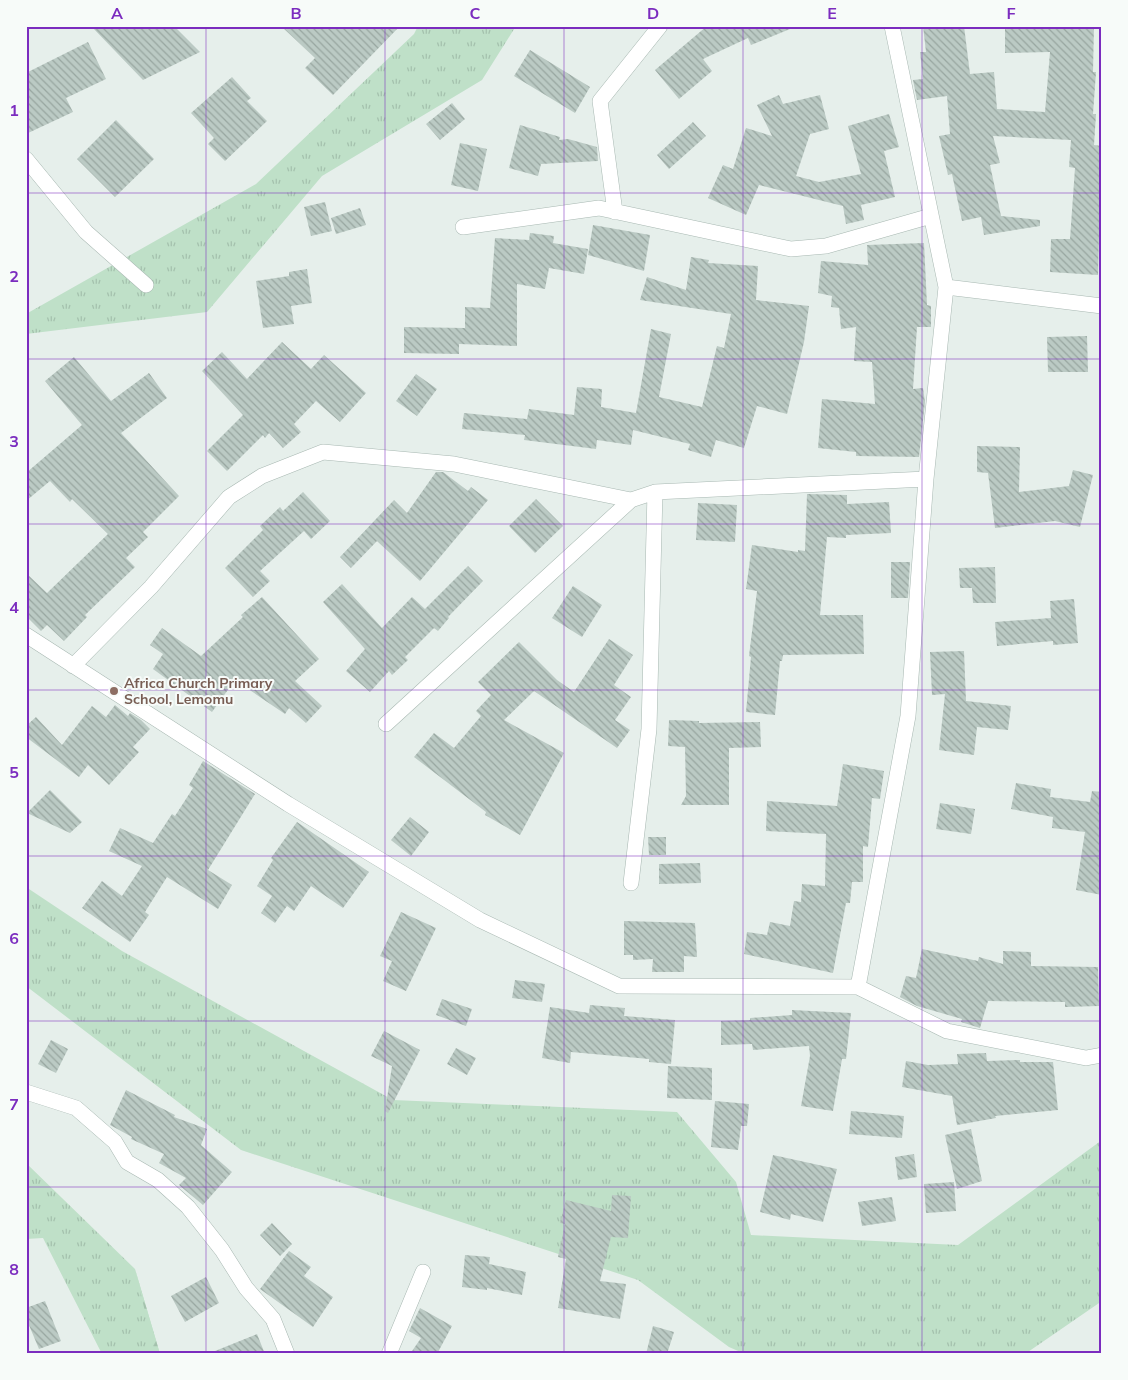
<svg xmlns="http://www.w3.org/2000/svg" width="1128" height="1380" viewBox="0 0 1128 1380" font-family="Mulish,sans-serif">
  <style>
    .grass { fill: url(#grass-tufts) }
    .forest { fill: url(#forest-firs) }
    .building { fill: url(#building-back-hatch) }
    .lines { fill: none; stroke-linecap: round; stroke-linejoin: round }
    .minor-casing { stroke: #a8b8b2; stroke-width: 16 }
    .minor { stroke: #fff; stroke-width: 15 }
    .grid { fill: none; stroke: #7b2cbf; stroke-width: 1; stroke-opacity: 0.55 }
    .education-dot { fill: #8d6e63; stroke: #f7fbf9; stroke-width: 2 }
    .labels { text-anchor: middle; stroke-width: 4; stroke-linejoin: round; paint-order: stroke }
    .education-label { font-size: 14px; font-weight: bold; fill: #785e54; stroke: #f7fbf9; text-anchor: start }
    .neatline { fill: none; stroke: #7b2cbf; stroke-width: 2 }
    .grid-label { font-size: 16px; text-anchor: middle; font-weight: bold; fill: #7b2cbf }
  </style>
  <defs>
    <pattern id="grass-tufts" width="24" height="20" patternUnits="userSpaceOnUse" patternTransform="scale(1.25)"><rect width="24" height="20" fill="#bfe0c8"/><path d="M3 7l-1-3M5 7V3M7 7l1-3M15 17l-1-3M17 17v-4M19 17l1-3" fill="none" stroke="#a4c1ad"/></pattern>
    <pattern id="forest-firs" width="22" height="20" patternUnits="userSpaceOnUse" patternTransform="scale(1.25)"><rect width="22" height="20" fill="#bfe0c8"/><path d="M5 1l3.5 6h-7zM16 11l3.5 6h-7z" fill="#a4c1ad"/></pattern>
    <pattern id="building-back-hatch" width="6" height="6" patternUnits="userSpaceOnUse" patternTransform="scale(1.25)"><rect width="6" height="6" fill="#bbcac4"/><path d="M-1 5l2 2M0 0l6 6M5-1l2 2" fill="none" stroke="#98a6a0"/></pattern>
  </defs>
  <rect width="100%" height="100%" fill="#e6efeb"/>
  <path class="grass" d="M418 26H516L482 80 322 176 207 312 26 334V314L256 184 414 34Z
    M26 887 122 951 393 1100 677 1112 736 1182 751 1235 958 1245 1102 1140V1301L1025 1354H745L729 1347 638 1280 241 1150 26 986Z
    M26 1163 135 1269 160 1354H102L43 1238 26 1239Z"/>
  <path class="forest" d="M135 1269 160 1354H155Z"/>
  <path class="building" d="M91 26H174L200 52 143 80Z
    M281 26H400L333 95 305 68 315 58Z
    M707 26H795V27L751 45 748 38 703 59 712 71 679 99 655 70Z
    M923 26H964L970 74 994 72 997 109 1045 112 1050 52 1005 53V26H1094L1093 72H1096L1093 114H1096L1094 145 1102 146 1099 212H1102V236H1099L1098 275 1050 272 1051 239H1070L1075 168 1069 167 1071 140 993 136 1000 163 990 165 1001 216 1040 220V226L984 235 981 217 962 221 952 174 948 175 939 136 950 134 947 96 917 100 913 80 923 79 920 52H926Z
    M88 42 106 79 66 98 73 112 26 134V73Z
    M530 50 590 87 575 113 514 76Z
    M232 77 251 98 247 101 267 121 225 161 208 144 214 138 191 113Z
    M779 95 783 104 820 95 829 129 810 134 796 176 819 182 861 174 848 126 889 114 899 147 884 151 895 197 861 205 864 220 846 224 843 206 759 185 746 215 708 198 723 165 733 169 746 128 772 136 757 105Z
    M452 103 465 119 440 140 426 124Z
    M116 120 154 159 115 197 77 159Z
    M693 122 706 136 669 169 657 155Z
    M520 125 560 137 559 140 568 139 597 147 598 161 541 164 538 176 509 168Z
    M460 143 487 149 478 191 451 185Z
    M325 202 332 231 311 236 304 207Z
    M360 208 366 225 336 234 331 218Z
    M593 225 650 235 644 271 588 255Z
    M530 233 554 236 553 243 588 249 584 274 549 268 545 289 517 284V346L459 344V354L404 353V327L465 328V307L490 308 495 238 529 240Z
    M924 243 927 305 931 306V327H917L913 389 923 388 925 402 919 457 856 456V452L818 448 822 399 875 404 872 362 854 361 856 327 841 329 839 308 831 307 832 296 818 293 821 261 868 265 867 245Z
    M691 257 709 260 708 263 758 266 756 300 809 306 804 342 787 414 757 406 744 448 716 440 711 457 688 450 690 444 633 430 631 445 597 440 596 449 524 440 525 435 462 429 464 413 527 419 529 409 574 415 577 387 602 389 601 407 636 413 651 329 671 334 659 397 702 407 717 346 724 348 731 314 640 300 647 277 686 290Z
    M307 269 312 303 291 306 294 324 263 328 256 281 289 276V272Z
    M1087 336 1088 372H1048L1047 337Z
    M282 342 311 369 324 355 366 393 340 422 316 401 294 424 301 432 283 448 269 433 265 438 263 435 227 471 207 451 243 415 202 371 222 352 247 379Z
    M74 357 111 401 149 373 167 398 121 433 179 496 143 532 148 537 126 558 135 567 85 615 87 617 64 641 47 625 41 631 26 616V573L47 593 108 534 72 499 70 502 50 481 26 501V473L82 425 45 381Z
    M416 374 437 389 417 416 396 401Z
    M977 446 1020 447 1019 492 1069 486 1073 470 1093 475 1080 527 1055 521 995 528 988 473 977 472Z
    M436 472H443L468 491 471 487 488 500 420 581 377 541 351 568 340 557 394 500 407 513Z
    M303 492 330 521 311 539 304 531 260 571 270 581 253 597 225 568 263 530 260 526 280 507 283 511Z
    M807 494 847 495V504L889 502 891 533 846 535V538L827 537 820 615H863L864 654 783 655 782 661H780L775 715 746 712 751 657 749 656 757 591 746 589 752 545 798 552V550L805 551Z
    M536 499 563 526 535 553 509 526Z
    M698 503 737 505 735 542 696 540Z
    M891 562H910L908 598H891Z
    M468 566 483 581 448 617 449 618 438 631 434 628 405 657 408 660 392 675 389 671 370 692 346 671 365 649 323 602 342 584 382 628 412 597 425 609Z
    M995 567 996 603H973L972 588H960L959 568Z
    M573 586 602 605 582 637 552 618Z
    M262 597 319 659 295 681 322 706 306 723 289 708 285 714 235 680 212 712 153 669 163 654 150 645 162 628 201 656 243 617 241 615Z
    M1074 599 1078 643 1053 645V641L997 646 995 622 1051 618 1050 601Z
    M609 639 633 655 614 685 631 697 615 720 630 730 617 748 534 691 504 720 564 753 520 835 485 815 486 812 414 757 434 733 454 748 481 716 476 711 491 695 478 682 519 642 557 680 574 692Z
    M964 651 966 701 1011 706 1008 730 977 727 974 755 939 750 945 694 932 695 930 652Z
    M115 705 128 716 130 713 141 720 150 729 133 747 139 752 109 785 88 765 79 777 26 737V726L36 717 62 745 92 706 106 717Z
    M669 720 699 721V723L760 722 761 747 729 748V805H681L686 796 685 747 668 746Z
    M203 761 255 794 208 870 232 885 218 909 167 877 145 912 149 915 130 942 82 908 102 881 122 896 142 866 109 851 120 828 153 843 172 814 175 816 193 788 189 785Z
    M843 764 884 771 880 799 872 798 868 847 863 846V882H852L850 903H846L833 973 744 954 747 932 767 935 770 922 790 926 794 901 801 902 802 884 825 886 826 834 766 831 767 801 837 806Z
    M1016 783 1051 789 1050 797 1090 802 1092 791 1102 792V895L1076 890 1085 832 1052 828 1053 817 1011 809Z
    M50 790 82 822 70 833 27 813Z
    M940 803 975 809 971 834 936 829Z
    M410 817 429 832 411 856 391 840Z
    M297 822 369 872 343 908 311 886 294 911 287 906 275 923 261 913 272 896 257 886 273 860 271 858Z
    M648 837H666V855H649Z
    M700 863 701 883 659 884V864Z
    M401 912 436 928 406 991 383 981 392 961 380 956Z
    M624 921 695 923 697 957 684 956V972H652L653 959 633 960V955H624Z
    M922 949 978 961 979 957 1003 964V951L1031 952V966L1098 967 1099 1006 1065 1007V1002L988 1001 980 1028 961 1022 962 1019 917 1006 900 997 906 976 916 978Z
    M515 980 545 984 542 1002 512 998Z
    M442 999 472 1009 466 1026 436 1015Z
    M590 1005 625 1008 624 1016 675 1020 671 1064 649 1062V1059L571 1052 570 1063 542 1058 550 1007 589 1013Z
    M792 1010 851 1013 846 1059H842L833 1111 801 1106 810 1056 809 1046 753 1050 752 1044 721 1045V1021L750 1020V1018L792 1015Z
    M384 1031 420 1050 388 1113 385 1111 392 1066 371 1056Z
    M51 1040 68 1049 56 1073 38 1064Z
    M456 1048 476 1058 467 1075 447 1064Z
    M986 1053 987 1061 1020 1060V1062H1053L1058 1110 995 1116 996 1118 957 1125 952 1096 902 1087 906 1061 928 1065 958 1064 957 1054Z
    M668 1066 712 1068V1100L667 1098Z
    M126 1090 175 1115 174 1117 207 1129 201 1145 232 1172 203 1205 179 1185 186 1178 159 1163 164 1154 131 1139 132 1137 110 1125Z
    M715 1101 749 1104 747 1126H741L738 1150 711 1147Z
    M851 1111 904 1116 902 1138 849 1134Z
    M971 1129 982 1181 957 1189 945 1135Z
    M914 1154 917 1177 898 1180 895 1157Z
    M773 1155 837 1169 823 1222 791 1214 790 1220 760 1212Z
    M954 1182 956 1211 926 1213 924 1184Z
    M612 1195 631 1196 628 1238 611 1237 600 1281 626 1284 620 1319 558 1308 566 1259 558 1257 565 1224 560 1223 566 1200 611 1211Z
    M892 1197 896 1221 862 1226 858 1202Z
    M272 1223 292 1244 280 1256 260 1235Z
    M289 1251 311 1267 304 1276 333 1297 313 1327 260 1289Z
    M465 1255 490 1257 489 1264 526 1272 522 1295 487 1288V1290L462 1287Z
    M206 1277 219 1303 185 1322 171 1296Z
    M45 1301 61 1341 39 1349 26 1318V1308Z
    M420 1308 452 1326 437 1354H410L421 1338 409 1331Z
    M653 1326 674 1332 667 1354H646Z
    M257 1334 265 1354H211L210 1353Z"/>
  <g class="lines">
    <g class="minor-casing">
      <path id="minor" d="M26 159 86 232 146 285
        M615 212 600 101 660 26
        M463 227 599 208 791 249 826 246 931 216
        M946 287 1102 306
        M26 635 288 804 480 920 619 986 858 987 947 1031 1086 1058 1102 1055
        M73 666 151 587 229 497 262 476 323 452 454 464 631 500 655 492 926 479
        M386 724 631 500
        M631 883 649 729 655 492
        M858 987 908 716 926 479 946 287 892 26
        M26 1092 76 1108 115 1142 127 1162 158 1180 188 1207 222 1250 246 1288 273 1319 287 1354
        M389 1354 423 1272"/>
    </g>
    <use href="#minor" class="minor"/>
  </g>
  <path class="grid" d="M206 26V1354M385 26V1354M564 26V1354M743 26V1354M922 26V1354M26 193H1102M26 359H1102M26 524H1102M26 690H1102M26 856H1102M26 1021H1102M26 1187H1102"/>
  <circle class="education-dot" cx="114" cy="691" r="5"/>
  <g class="labels">
    <g class="education-label">
      <text x="124" y="688">Africa Church Primary<tspan x="124" dy="16">School, Lemomu</tspan></text>
    </g>
  </g>
  <rect width="1128" height="1380" fill="none" stroke="#f7fbf9" stroke-width="55"/>
  <rect x="28" y="28" width="1072" height="1324" class="neatline"/>
  <g class="grid-label">
    <text x="117" y="19">A</text>
    <text x="296" y="19">B</text>
    <text x="475" y="19">C</text>
    <text x="653" y="19">D</text>
    <text x="832" y="19">E</text>
    <text x="1011" y="19">F</text>
    <text x="14" y="116">1</text>
    <text x="14" y="282">2</text>
    <text x="14" y="447">3</text>
    <text x="14" y="613">4</text>
    <text x="14" y="778">5</text>
    <text x="14" y="944">6</text>
    <text x="14" y="1110">7</text>
    <text x="14" y="1275">8</text>
  </g>
</svg>
